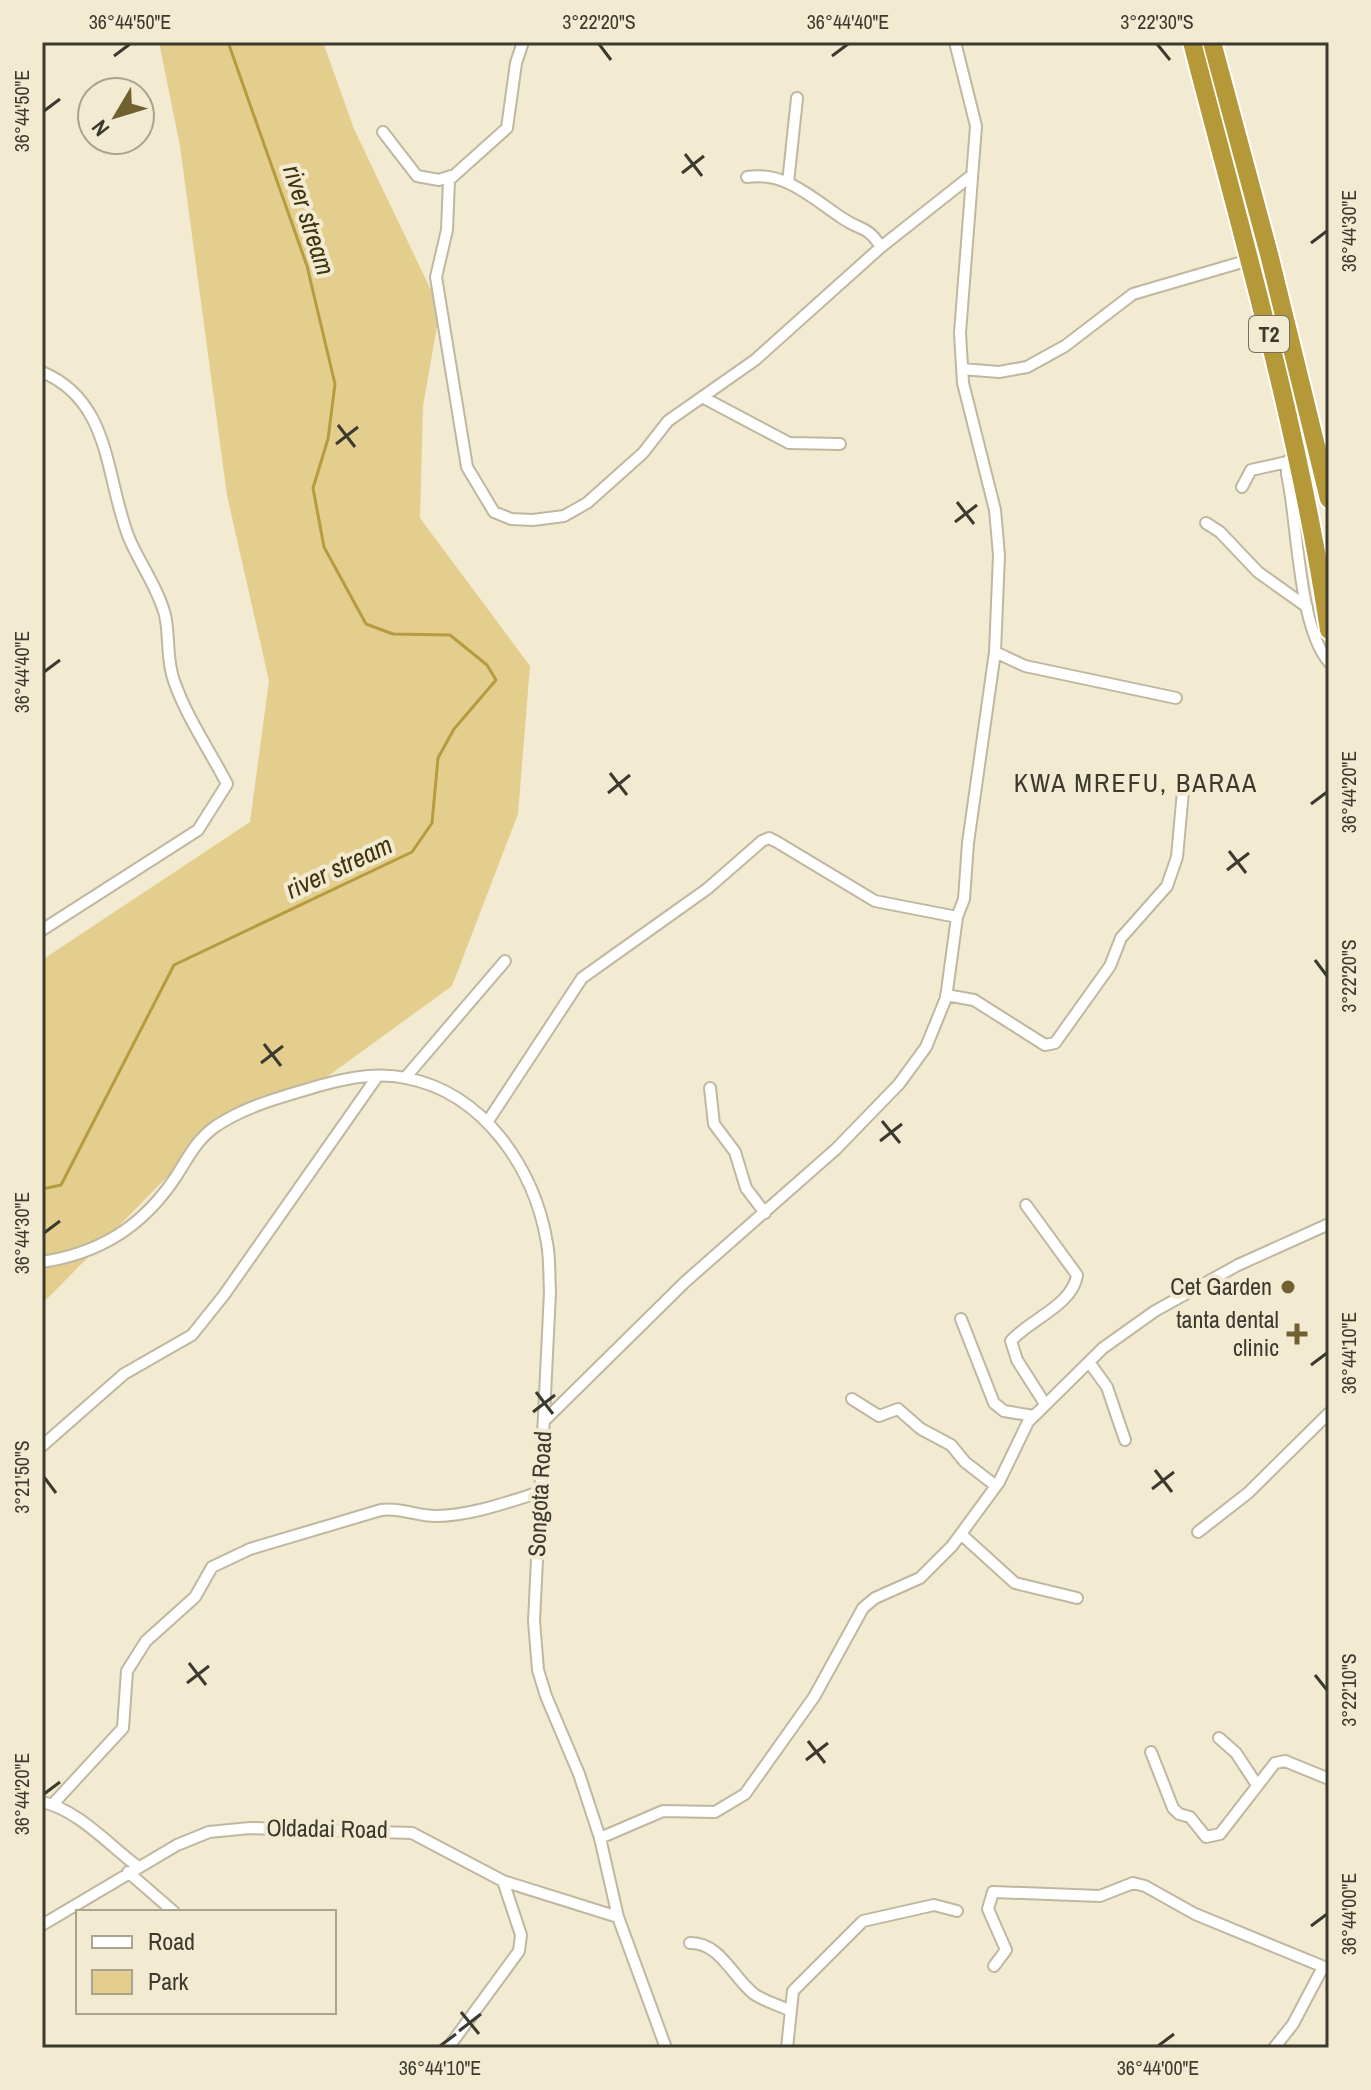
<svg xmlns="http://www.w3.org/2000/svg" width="1371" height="2090" viewBox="0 0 1371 2090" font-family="'Archivo Narrow',sans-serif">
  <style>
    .green { fill: #e3ce8d }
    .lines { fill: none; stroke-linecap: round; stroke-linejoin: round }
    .stream { stroke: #b69b41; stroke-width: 3 }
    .street-casing { stroke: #bfb7a0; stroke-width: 14 }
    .highway-casing { stroke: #fff; stroke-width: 22 }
    .street { stroke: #fff; stroke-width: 10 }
    .highway { stroke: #b59938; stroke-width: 18 }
    .ticks { fill: none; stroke: #3c392f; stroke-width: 3 }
    .poi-dot { fill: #70612e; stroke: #f2ead1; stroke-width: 3 }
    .labels { text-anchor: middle; stroke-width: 8; stroke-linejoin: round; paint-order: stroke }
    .shield { fill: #f2ead1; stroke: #736e60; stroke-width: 2 }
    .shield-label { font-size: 22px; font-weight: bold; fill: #3c392f }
    .poi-label { font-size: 24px; fill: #3c392f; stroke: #f2ead1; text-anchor: end }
    .street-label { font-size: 24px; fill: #3c392f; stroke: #f2ead1 }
    .water-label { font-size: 26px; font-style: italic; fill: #40350d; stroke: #f2ead1 }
    .neighbourhood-label { font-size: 26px; letter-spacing: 2px; fill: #3c392f; stroke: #f2ead1 }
    .neatline { fill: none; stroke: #3c392f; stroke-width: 3 }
    .ticks-label { font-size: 20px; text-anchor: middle; fill: #3c392f }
  </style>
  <rect width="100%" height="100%" fill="#f2ead1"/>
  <path class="green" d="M159 42H323L354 129 440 309 423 406 420 518 530 666 518 814 452 986 313 1087 219 1124 42 1304V960L250 822 269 681 227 495 180 146Z"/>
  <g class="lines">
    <path class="stream" d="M42 1189 61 1185 174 965 412 852 432 823 438 758 454 729 496 680 487 665 450 635 393 634 366 624 324 547 313 488 328 439 335 384 307 266 228 42"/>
    <g class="street-casing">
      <path id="street" d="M523 42 516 63 507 128 449 180 447 230 436 277 467 467 494 512 511 519 533 520 564 516 587 503 643 453 668 421 755 360 881 247 972 175
        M383 132 417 176 439 180 451 176
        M747 177C785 171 812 198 842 218 861 231 867 225 881 247
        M788 183 797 98
        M962 369 999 372 1027 367 1065 346 1133 294 1249 260
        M42 372C112 401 105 478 129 538 140 564 158 588 165 615 170 638 166 659 174 681 187 718 209 749 227 784L198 830 42 930
        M704 398 789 443 840 444
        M1297 451 1287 462V474C1298 523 1298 627 1329 662
        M1242 487 1251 470 1287 462
        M1206 523 1220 532 1258 572 1307 607
        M995 652 1025 666 1176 698
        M946 995 974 1000 1045 1045 1055 1043 1110 966 1121 938 1167 886 1177 857 1183 791
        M405 1078 505 961
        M710 1088 714 1124 735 1152 746 1188 765 1213
        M488 1121 582 978 707 889 762 841 769 838 777 842 875 901 957 917
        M1026 1205 1077 1275C1073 1305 1029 1320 1011 1341L1017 1360 1045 1404
        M42 1262C100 1253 142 1227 175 1178 188 1158 196 1140 216 1126 243 1108 274 1099 305 1090 337 1080 372 1071 406 1078 484 1093 535 1169 547 1243 550 1259 549 1276 550 1292L534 1621 538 1670 546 1696 579 1774 600 1838 618 1917 666 2048
        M961 1319 994 1403 1004 1411 1034 1416
        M1089 1362 1107 1387 1125 1440
        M852 1399 879 1416 898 1409 921 1429 951 1445 965 1462 996 1486
        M544 1421 685 1282 836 1149 899 1084 926 1047 946 998 957 917 964 899 968 843 995 652 999 555 995 510 963 383 960 333 976 126 955 42
        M42 1446 124 1374 192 1335 224 1295 377 1077
        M1198 1532 1248 1493 1329 1413
        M962 1535 1015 1583 1077 1598
        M1219 1738 1236 1753 1257 1785
        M1151 1752 1173 1808 1179 1814 1190 1817 1206 1837 1220 1834 1275 1763 1285 1761 1329 1779
        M42 1802C77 1809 109 1845 137 1866
        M53 1804 123 1728 127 1671 146 1641 195 1597 212 1567 250 1549 381 1510C400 1507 416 1516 436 1516 470 1516 508 1502 540 1492
        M600 1838 663 1811 715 1812 745 1794 814 1697 863 1608 875 1598 920 1578 952 1546 999 1482 1028 1422 1103 1348 1155 1311 1238 1265 1329 1224
        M128 1872 174 1912
        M42 1925 177 1845 209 1832 250 1828 412 1833 503 1881 618 1917
        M690 1943C720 1942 733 1978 754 1994 764 2001 778 2005 789 2010
        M994 1966 1006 1950 988 1909 993 1892 1100 1896 1133 1883 1145 1886 1195 1914 1329 1969
        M448 2048 519 1951 521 1935 503 1881
        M787 2048 793 1991 863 1921 934 1905 957 1911
        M1274 2048 1293 2024 1323 1967"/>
    </g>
    <g class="highway-casing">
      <path id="highway" d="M1192 42C1243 239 1299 429 1329 630
        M1212 42 1269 254 1329 499"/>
    </g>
    <use href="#street" class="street"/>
    <use href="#highway" class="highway"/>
  </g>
  <path class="ticks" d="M599 44 611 60M1157 44 1170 60M114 56 130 44M832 56 848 44M44 111 60 99M685 154 702 176M682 173 704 156M1311 243 1327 231M338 425 355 447M336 444 358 427M957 502 974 524M955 522 977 505M44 672 60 660M610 773 627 795M608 793 630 775M1311 804 1327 792M1229 851 1246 873M1227 870 1249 853M1315 960 1327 976M264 1044 281 1066M261 1063 283 1046M882 1121 900 1143M880 1141 902 1124M44 1233 60 1221M1311 1365 1327 1353M536 1392 553 1414M533 1412 555 1395M1155 1470 1172 1492M44 1477 56 1493M1152 1489 1174 1472M189 1663 206 1685M1315 1675 1327 1690M187 1683 209 1666M808 1741 825 1763M806 1760 828 1743M44 1794 60 1782M1311 1926 1327 1914M461 2012 479 2034M459 2031 481 2014M440 2046 456 2034M1158 2046 1174 2034"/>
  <g class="poi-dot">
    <circle cx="1288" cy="1287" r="8"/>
    <path d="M1293 1322h8v8h8v8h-8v8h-8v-8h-8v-8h8z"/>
  </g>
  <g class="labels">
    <rect class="shield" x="1249" y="316" width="40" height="36" rx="6"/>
    <g class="shield-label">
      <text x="1269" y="342">T2</text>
    </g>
    <g class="poi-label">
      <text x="1272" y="1295">Cet Garden</text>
      <text x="1279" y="1328">tanta dental<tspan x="1279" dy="28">clinic</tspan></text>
    </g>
    <g class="street-label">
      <text transform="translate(540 1494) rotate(-87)" y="8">Songota Road</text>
      <text transform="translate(327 1829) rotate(1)" y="8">Oldadai Road</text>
    </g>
    <g class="water-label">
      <text transform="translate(309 220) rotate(72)" y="9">river stream</text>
      <text transform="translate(339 867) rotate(-25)" y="9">river stream</text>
    </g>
    <g class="neighbourhood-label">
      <text x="1136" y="792">KWA MREFU, BARAA</text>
    </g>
  </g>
  <rect width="1371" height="2090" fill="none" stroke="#f2ead1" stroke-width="88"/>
  <rect x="76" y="1910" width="260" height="104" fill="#f2ead1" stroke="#a9a390" stroke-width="2"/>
  <rect x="92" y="1936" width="40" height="12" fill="#ffffff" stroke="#a9a390" stroke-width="2"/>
  <text x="148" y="1950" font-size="24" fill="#3c392f">Road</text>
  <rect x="92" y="1970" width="40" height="24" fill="#e3ce8d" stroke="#a9a390" stroke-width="2"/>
  <text x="148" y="1990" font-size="24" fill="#3c392f">Park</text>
  <g transform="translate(116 116) rotate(232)"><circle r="38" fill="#f2ead1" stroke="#a9a390" stroke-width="2"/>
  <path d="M0-6L14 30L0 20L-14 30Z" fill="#70612e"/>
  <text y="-12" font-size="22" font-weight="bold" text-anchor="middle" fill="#3c392f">N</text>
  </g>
  <rect x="44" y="44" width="1283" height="2002" class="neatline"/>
  <g class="ticks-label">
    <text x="130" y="29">36°44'50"E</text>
    <text x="599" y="29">3°22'20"S</text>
    <text x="848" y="29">36°44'40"E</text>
    <text x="1157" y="29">3°22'30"S</text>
    <text transform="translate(22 111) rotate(-90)" y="7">36°44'50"E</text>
    <text transform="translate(1349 231) rotate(-90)" y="7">36°44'30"E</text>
    <text transform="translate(22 672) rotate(-90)" y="7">36°44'40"E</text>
    <text transform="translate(1349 792) rotate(-90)" y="7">36°44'20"E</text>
    <text transform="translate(1349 976) rotate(-90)" y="7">3°22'20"S</text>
    <text transform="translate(22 1233) rotate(-90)" y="7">36°44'30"E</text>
    <text transform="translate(1349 1353) rotate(-90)" y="7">36°44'10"E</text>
    <text transform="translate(22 1477) rotate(-90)" y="7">3°21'50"S</text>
    <text transform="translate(1349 1690) rotate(-90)" y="7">3°22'10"S</text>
    <text transform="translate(22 1794) rotate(-90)" y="7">36°44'20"E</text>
    <text transform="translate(1349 1914) rotate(-90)" y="7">36°44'00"E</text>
    <text x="440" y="2075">36°44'10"E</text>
    <text x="1158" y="2075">36°44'00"E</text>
  </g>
</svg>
